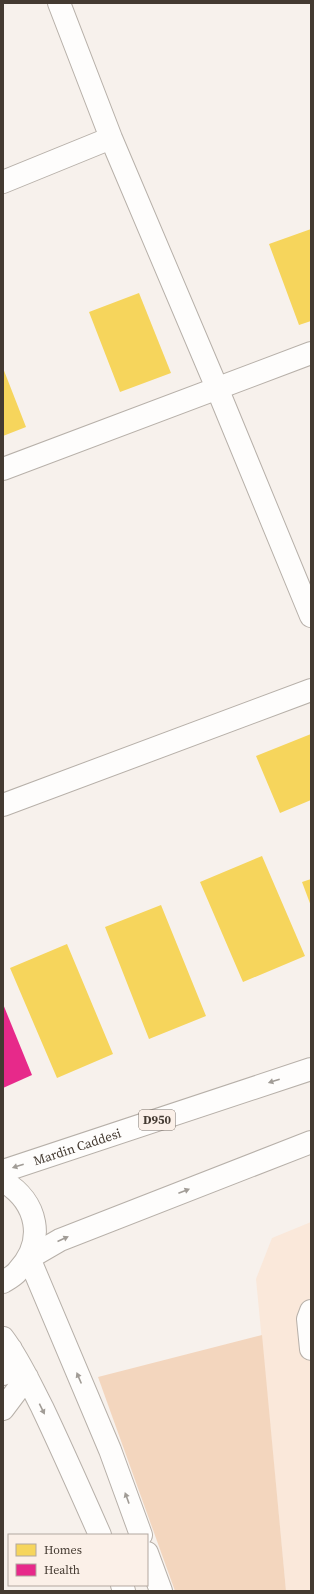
<svg xmlns="http://www.w3.org/2000/svg" width="314" height="1594" viewBox="0 0 314 1594" font-family="'Source Serif 4',serif">
  <style>
    .built { fill: #fae8da }
    .green { fill: #f3d6be }
    .homes { fill: #f6d55c }
    .health { fill: #e7298a }
    .lines { fill: none; stroke-linecap: round; stroke-linejoin: round }
    .street-casing { stroke: #b7b0a9; stroke-width: 24 }
    .secondary-casing { stroke: #b7b0a9; stroke-width: 24 }
    .highway-casing { stroke: #b7b0a9; stroke-width: 24 }
    .street { stroke: #fefdfc; stroke-width: 22 }
    .secondary { stroke: #fefdfc; stroke-width: 22 }
    .highway { stroke: #fefdfc; stroke-width: 22 }
    .oneway { fill: #a19c96 }
    .labels { text-anchor: middle; stroke-width: 4; stroke-linejoin: round; paint-order: stroke }
    .shield { fill: #fbf0e8; stroke: #7b7168; stroke-width: 1 }
    .shield-label { font-size: 12px; font-weight: bold; fill: #443a31 }
    .street-label { font-size: 13px; fill: #443a31; stroke: #fbf0e8 }
  </style>
  <rect width="100%" height="100%" fill="#f7f1ec"/>
  <path class="built" d="M311 1222V1591H286L256 1279 272 1238Z"/>
  <path class="green" d="M262 1335 286 1591H175L98 1377Z"/>
  <path class="homes" d="M311 229V321L299 325 269 244Z
    M139 293 171 373 120 392 89 312Z
    M3 368 26 427 3 436Z
    M311 734V800L280 813 256 756Z
    M262 856 305 956 243 982 200 882Z
    M311 879V906L302 882Z
    M161 905 206 1016 149 1039 105 927Z
    M67 944 113 1054 57 1078 10 968Z"/>
  <path class="health" d="M3 1004 32 1075 3 1088Z"/>
  <g class="lines">
    <g class="street-casing">
      <path id="street" d="M59 3 111 138 217 388 311 616
        M3 182 111 138
        M3 469 311 353
        M3 805 311 690
        M311 1311 308 1319 311 1349"/>
    </g>
    <g class="secondary-casing">
      <path id="secondary" d="M29 1258 110 1450 141 1535
        M3 1338C19 1359 30 1384 42 1407 62 1449 81 1492 100 1535
        M3 1374 11 1349
        M3 1409 27 1377
        M147 1553 161 1591
        M122 1585 124 1591"/>
    </g>
    <g class="highway-casing">
      <g id="highway">
        <path id="s1" d="M3 1171 311 1069"/>
        <path d="M3 1181C38 1202 46 1241 18 1271 14 1276 8 1279 3 1282"/>
        <path d="M29 1258 60 1240 311 1142"/>
      </g>
    </g>
    <use href="#street" class="street"/>
    <use href="#secondary" class="secondary"/>
    <use href="#highway" class="highway"/>
  </g>
  <defs><path id="oneway-solid" d="M-6-.8H1V-3.2L6.5 0L1 3.2V.8H-6Z"/></defs>
  <g class="oneway">
    <use href="#oneway-solid" transform="translate(274 1081) rotate(162)"/>
    <use href="#oneway-solid" transform="translate(18 1166) rotate(162)"/>
    <use href="#oneway-solid" transform="translate(184 1191) rotate(-21)"/>
    <use href="#oneway-solid" transform="translate(63 1239) rotate(-24)"/>
    <use href="#oneway-solid" transform="translate(79 1378) rotate(-113)"/>
    <use href="#oneway-solid" transform="translate(42 1409) rotate(64)"/>
    <use href="#oneway-solid" transform="translate(127 1498) rotate(-110)"/>
  </g>
  <g class="labels">
    <rect class="shield" x="139" y="1110" width="36" height="20" rx="3"/>
    <g class="shield-label">
      <text x="157" y="1124">D950</text>
    </g>
    <g class="street-label">
      <text dy="5" stroke="none"><textPath href="#s1" startOffset="78">Mardin Caddesi</textPath></text>
    </g>
  </g>
  <rect width="314" height="1594" fill="none" stroke="#443a31" stroke-width="8"/>
  <rect x="8" y="1534" width="140" height="52" fill="#fbf0e8" stroke="#b2a79f"/>
  <rect x="16" y="1544" width="20" height="12" fill="#f6d55c" stroke="#b2a79f"/>
  <text x="44" y="1554" font-size="12" fill="#443a31">Homes</text>
  <rect x="16" y="1564" width="20" height="12" fill="#e7298a" stroke="#b2a79f"/>
  <text x="44" y="1574" font-size="12" fill="#443a31">Health</text>
</svg>
